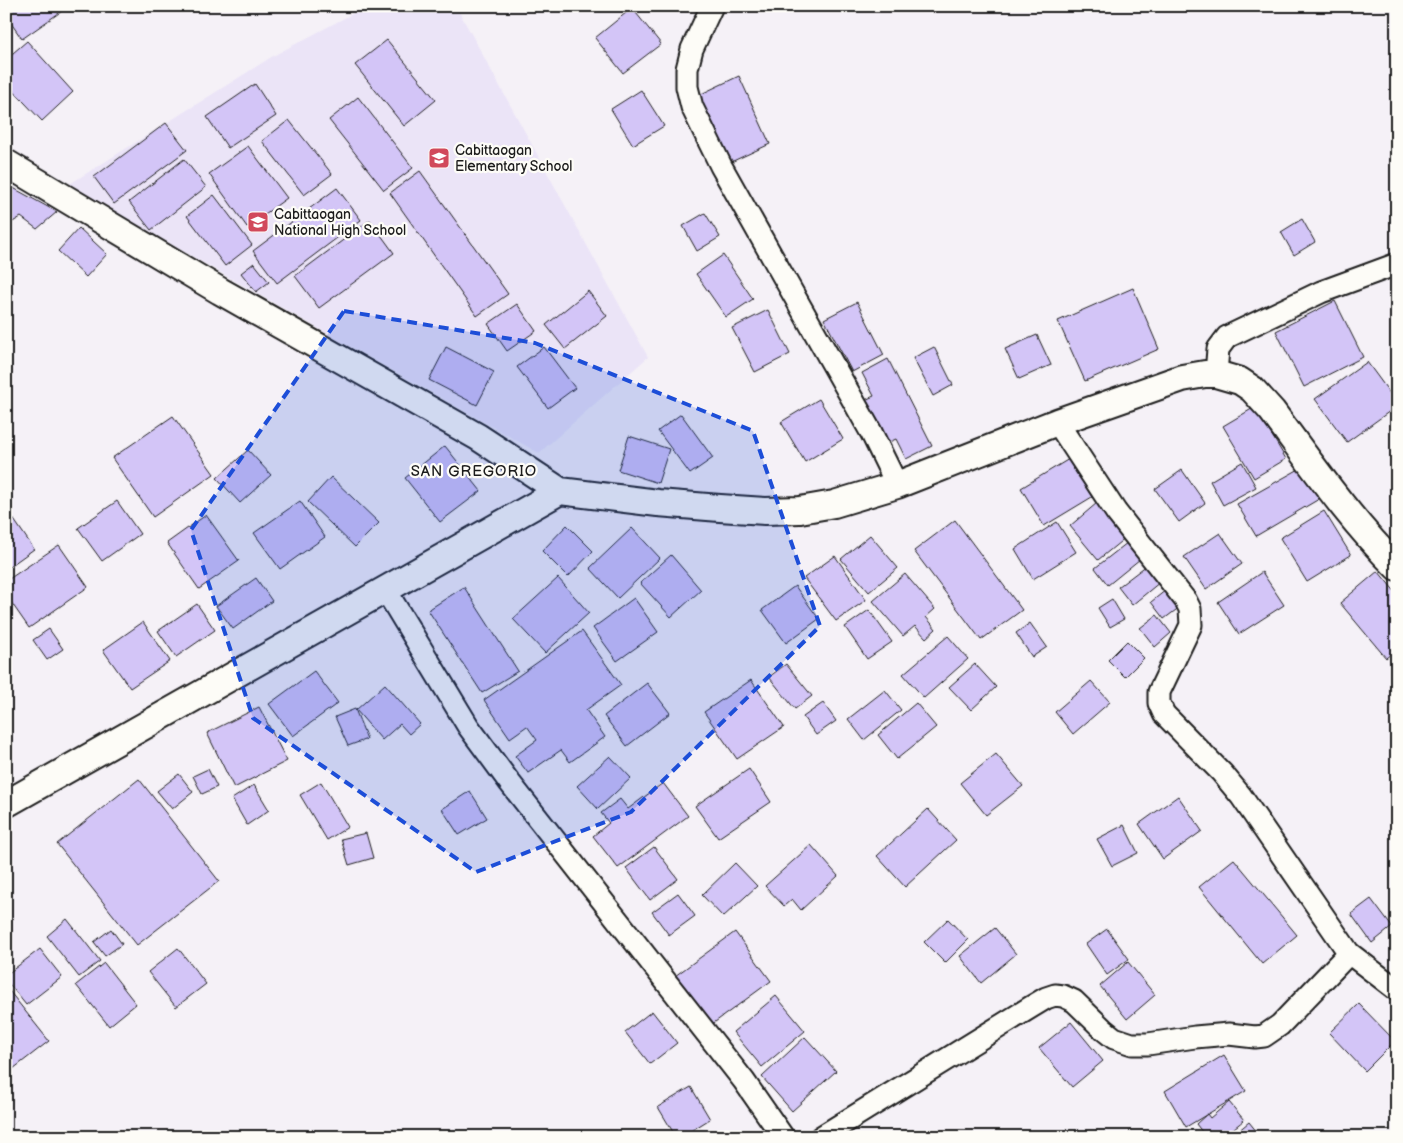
<svg xmlns="http://www.w3.org/2000/svg" width="1403" height="1143" viewBox="0 0 1403 1143" font-family="'Balsamiq Sans',sans-serif">
  <style>
    .built { fill: #ebe4f7 }
    .building { fill: #d3c5f7; stroke: #1c1c1c }
    .lines { fill: none; stroke-linecap: round; stroke-linejoin: round }
    .minor-casing { stroke: #1c1c1c; stroke-width: 25 }
    .tertiary-casing { stroke: #1c1c1c; stroke-width: 30 }
    .minor { stroke: #fdfcf7; stroke-width: 21 }
    .tertiary { stroke: #fdfcf7; stroke-width: 26 }
    .marked { fill: #1d4ed8; fill-opacity: 0.2; stroke: #1d4ed8; stroke-width: 4; stroke-dasharray: 10 6; stroke-linejoin: round }
    .labels { text-anchor: middle; stroke-width: 4.5; stroke-linejoin: round; paint-order: stroke }
    .poi-label { font-size: 14px; fill: #1c1c1c; stroke: #fdfcf7; text-anchor: start }
    .neighbourhood-label { font-size: 15px; letter-spacing: 1px; fill: #1c1c1c; stroke: #fdfcf7 }
  </style>
  <rect width="100%" height="100%" fill="#f5f1f7"/>
  <filter id="ink" filterUnits="userSpaceOnUse"><feTurbulence type="fractalNoise" baseFrequency=".02" numOctaves="2"/><feDisplacementMap in="SourceGraphic" scale="10" xChannelSelector="R" yChannelSelector="G"/><feConvolveMatrix kernelMatrix="1 2 1 2 8 2 1 2 1" color-interpolation-filters="sRGB"/></filter>
  <g filter="url(#ink)">
    <path class="built" d="M367 6H456L648 357 539 453 319 329 68 185 273 56Z"/>
    <path class="building" d="M6 6H69L22 39 6 16Z
      M632 8 661 44 623 73 595 38Z
      M387 40 436 100 404 126 355 65Z
      M27 41 73 92 42 121 6 83V59Z
      M739 76 770 144 731 162 699 95Z
      M255 84 276 116 228 148 207 117Z
      M641 90 664 126 633 145 611 109Z
      M358 97 413 168 384 190 329 120Z
      M289 120 332 174 304 195 262 141Z
      M166 123 187 150 114 204 94 177Z
      M248 146 287 198 247 227 209 174Z
      M184 159 206 187 151 230 129 202Z
      M420 171 508 294 477 316 390 193Z
      M6 184 57 212 37 229 21 217 6 226Z
      M337 188 361 220 277 283 253 251Z
      M214 195 252 245 225 266 187 216Z
      M705 213 720 237 697 251 683 226Z
      M1302 219 1315 242 1294 255 1281 232Z
      M370 220 394 253 319 308 295 276Z
      M79 228 107 254 86 277 58 251Z
      M723 255 753 299 726 317 696 274Z
      M254 263 269 282 256 292 241 273Z
      M1133 288 1159 349 1085 381 1058 321Z
      M588 291 607 316 565 349 546 325Z
      M1335 301 1363 357 1304 387 1276 331Z
      M857 302 884 355 852 372 824 319Z
      M517 304 536 331 507 351 488 324Z
      M768 310 790 354 755 372 732 328Z
      M1037 335 1051 365 1019 379 1005 349Z
      M446 347 494 372 477 405 429 380Z
      M544 347 575 388 548 408 517 367Z
      M934 347 953 385 933 396 913 358Z
      M888 359 932 446 906 459 896 439 887 443 865 400 874 396 862 373Z
      M1367 362 1397 403V406L1347 442 1315 399Z
      M819 399 843 439 805 462 781 422Z
      M1255 407 1286 459 1254 478 1223 426Z
      M681 414 713 458 690 474 658 431Z
      M173 416 214 474 153 517 112 458Z
      M629 436 669 449 658 483 618 470Z
      M445 446 481 491 440 522 405 478Z
      M248 450 271 475 240 503 217 478Z
      M1069 459 1092 497 1044 526 1021 488Z
      M1242 462 1256 487 1223 505 1210 481Z
      M1301 468 1319 499 1256 536 1237 504Z
      M1182 470 1205 503 1179 522 1155 489Z
      M331 477 379 523 355 547 308 502Z
      M117 501 140 534 102 561 78 528Z
      M300 501 325 537 280 569 254 533Z
      M1097 503 1126 537 1098 560 1070 526Z
      M8 511 34 549 6 569V512Z
      M1324 511 1351 555 1307 582 1280 538Z
      M206 515 239 561 199 589 167 543Z
      M955 520 1022 610 981 640 914 551Z
      M1057 522 1076 552 1033 579 1015 549Z
      M567 525 593 551 568 577 542 551Z
      M632 528 660 558 618 598 590 568Z
      M1220 533 1242 564 1206 589 1184 557Z
      M870 535 898 568 869 592 841 559Z
      M1132 539 1145 555 1108 585 1095 568Z
      M59 545 88 587 29 628 6 595V581Z
      M671 555 701 590 671 617 640 583Z
      M835 556 866 600 836 621 804 578Z
      M1147 565 1160 582 1132 605 1118 587Z
      M1378 571 1397 594V649L1386 658 1340 603Z
      M1262 572 1284 605 1239 634 1218 602Z
      M905 574 935 609 926 617 936 629 926 638 915 626 903 636 873 601Z
      M256 578 272 601 233 629 216 606Z
      M558 578 589 613 545 653 513 619Z
      M795 586 819 619 786 643 762 610Z
      M1171 586 1184 604 1164 619 1151 602Z
      M464 587 518 671 482 693 428 610Z
      M634 598 658 632 617 661 593 628Z
      M1112 599 1124 619 1110 627 1098 608Z
      M197 604 215 630 176 657 158 631Z
      M869 610 892 642 867 659 845 627Z
      M1157 615 1171 633 1155 647 1140 628Z
      M143 622 170 661 130 688 103 650Z
      M1030 623 1047 647 1032 657 1016 633Z
      M49 629 63 649 47 660 33 640Z
      M582 631 621 685 586 710 605 737 570 762 561 750 528 773 515 756 537 740 527 726 510 738 484 700Z
      M948 636 968 659 924 698 903 674Z
      M1127 641 1144 658 1125 677 1108 660Z
      M786 664 812 696 795 709 769 677Z
      M975 664 996 687 971 710 949 687Z
      M314 671 338 703 293 736 269 704Z
      M751 680 784 727 737 759 704 712Z
      M1091 681 1110 702 1073 734 1055 712Z
      M647 683 670 713 627 746 604 716Z
      M385 684 420 724 409 734 400 724 382 740 356 710Z
      M885 690 901 710 864 740 848 719Z
      M823 703 836 721 816 735 803 717Z
      M916 703 936 727 897 759 878 735Z
      M259 707 287 761 234 788 207 733Z
      M355 709 367 739 348 746 335 717Z
      M996 754 1023 786 986 815 960 783Z
      M610 756 631 778 598 809 577 786Z
      M208 769 217 787 202 794 193 776Z
      M749 769 771 802 718 838 695 806Z
      M179 774 193 792 172 809 157 791Z
      M139 779 219 881 137 945 57 844Z
      M321 782 348 827 327 840 300 795Z
      M663 783 688 816 618 868 593 836 609 823 601 813 620 799 628 809Z
      M254 785 269 810 247 825 232 799Z
      M470 791 487 818 459 835 442 809Z
      M1178 796 1202 831 1163 859 1139 824Z
      M928 809 956 840 905 887 877 856Z
      M1124 825 1138 853 1112 866 1097 839Z
      M366 833 373 858 349 865 341 839Z
      M811 845 838 876 801 910 792 899 784 906 765 886Z
      M654 847 678 879 650 900 626 868Z
      M1234 859 1297 935 1262 964 1199 887Z
      M735 863 757 886 723 917 702 895Z
      M678 893 695 916 669 935 652 912Z
      M1371 899 1392 927 1372 943 1351 914Z
      M67 919 100 961 79 977 47 936Z
      M948 919 968 940 945 963 924 942Z
      M995 928 1016 954 981 983 960 956Z
      M111 929 122 944 105 956 94 942Z
      M1107 929 1129 959 1107 975 1086 944Z
      M735 932 771 981 711 1025 675 976Z
      M178 948 206 984 176 1007 148 972Z
      M40 949 62 977 26 1005 6 980V975Z
      M1128 962 1155 995 1127 1019 1100 986Z
      M104 963 136 1004 109 1026 76 985Z
      M6 987 49 1041 13 1069 6 1061Z
      M776 996 805 1031 762 1067 733 1032Z
      M1359 1004 1395 1041 1365 1071 1329 1033Z
      M652 1011 677 1043 650 1064 625 1032Z
      M1071 1022 1103 1061 1072 1087 1039 1048Z
      M805 1037 836 1071 792 1111 762 1077Z
      M1224 1055 1246 1091 1186 1127 1165 1091Z
      M691 1087 710 1119 681 1137H676L658 1107Z
      M1229 1102 1244 1120 1223 1137H1206L1196 1124 1207 1114 1210 1118Z
      M1249 1122 1261 1137H1231Z"/>
    <g class="lines">
      <g class="minor-casing">
        <path id="minor" d="M712 6 692 49 687 69V87L692 107 721 166 871 432 897 485
          M1216 374 1218 349 1227 337 1321 292 1397 264
          M1057 422 1116 512 1186 601 1190 609 1191 625 1159 692V703L1164 714 1222 773 1241 796 1349 953 1397 990
          M385 589 468 726 510 783 744 1081 783 1137
          M821 1137 1031 1007 1046 998 1055 995 1063 996 1074 1001 1104 1030 1114 1038 1132 1044H1148L1195 1037 1229 1034 1255 1037 1264 1036 1280 1025 1349 953"/>
      </g>
      <g class="tertiary-casing">
        <path id="tertiary" d="M6 163 220 291 478 437 560 491 658 503 720 508 765 511 800 510 834 504 897 485 1057 422 1182 378 1205 374H1216L1240 381 1252 389 1272 411C1312 465 1350 520 1397 567
          M6 804 560 491"/>
      </g>
      <use href="#minor" class="minor"/>
      <use href="#tertiary" class="tertiary"/>
    </g>
  </g>
  <path class="marked" d="M344 311 535 343 753 431 820 626 631 812 476 872 253 718 191 530Z"/>
  <defs>
    <g id="school-square" transform="scale(1.125)"><rect x="-9" y="-9" width="18" height="18" rx="4" fill="#d1495b" stroke="#fdfcf7"/><path d="M0-5L7-2L0 1L-7-2ZM-4 1L0 2.5L4 1V4Q0 6-4 4Z" fill="#fff"/></g>
  </defs>
  <g fill-rule="evenodd">
    <use href="#school-square" x="439" y="158"/>
    <use href="#school-square" x="258" y="222"/>
  </g>
  <g class="labels">
    <g class="poi-label">
      <text x="455" y="155">Cabittaogan<tspan x="455" dy="16">Elementary School</tspan></text>
      <text x="274" y="219">Cabittaogan<tspan x="274" dy="16">National High School</tspan></text>
    </g>
    <g class="neighbourhood-label">
      <text x="474" y="476">SAN GREGORIO</text>
    </g>
  </g>
  <rect width="1403" height="1143" fill="none" stroke="#fdfcf7" stroke-width="25"/>
  <rect x="12" y="12" width="1378" height="1118" fill="none" stroke="#1c1c1c" stroke-width="2" filter="url(#ink)"/>
</svg>
